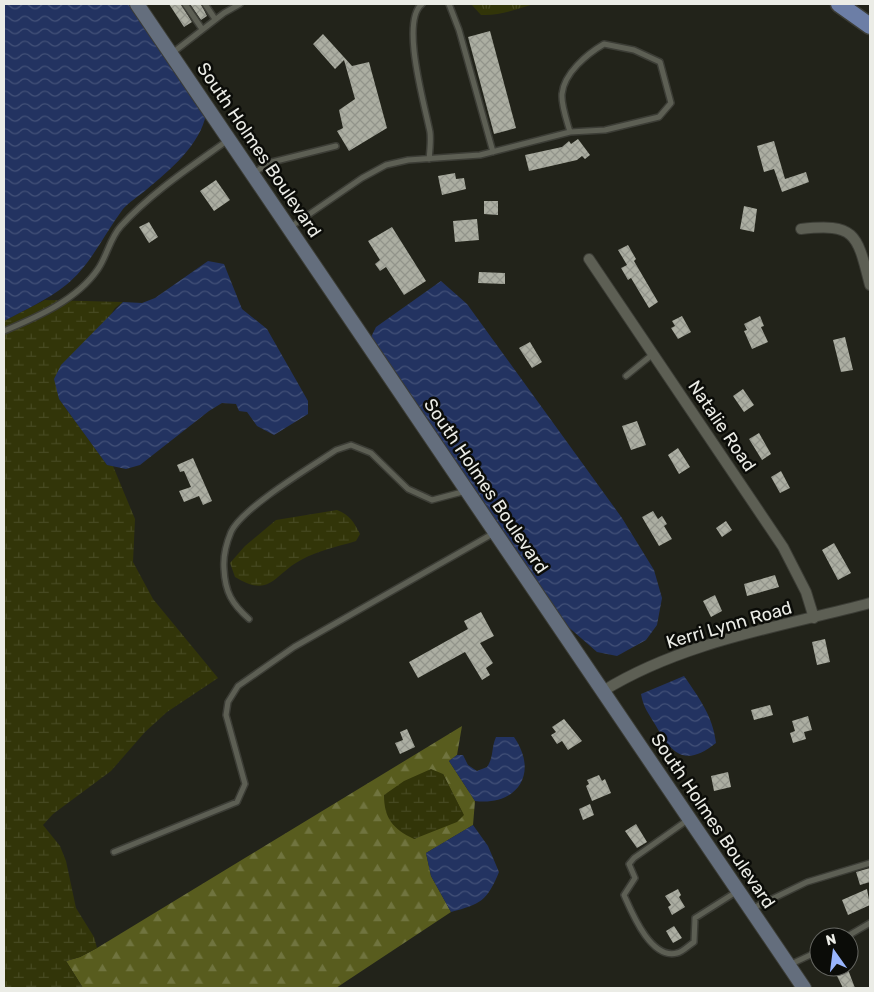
<svg xmlns="http://www.w3.org/2000/svg" width="874" height="992" viewBox="0 0 874 992" font-family="Rubik,sans-serif">
  <style>
    .grass { fill: url(#grass-tufts) }
    .forest { fill: url(#forest-firs); fill-rule: evenodd }
    .wetland { fill: url(#wetland-marsh) }
    .water { fill: url(#water-waves) }
    .building { fill: url(#building-cross-hatch) }
    .lines { fill: none; stroke-linecap: round; stroke-linejoin: round }
    .lane-casing { stroke: #3c3d36; stroke-width: 8 }
    .street-casing { stroke: #3c3d36; stroke-width: 12 }
    .secondary-casing { stroke: #3c3d36; stroke-width: 16 }
    .primary-casing { stroke: #3c3d36; stroke-width: 19 }
    .lane { stroke: #5d5f54; stroke-width: 5 }
    .street { stroke: #5d5f54; stroke-width: 10 }
    .secondary { stroke: #646e7d; stroke-width: 14 }
    .primary { stroke: #6c7ea6; stroke-width: 16 }
    .labels { text-anchor: middle; stroke-width: 5; stroke-linejoin: round; paint-order: stroke }
    .street-label { font-size: 18px; fill: #ebece6; stroke: #0b0c08 }
  </style>
  <defs>
    <pattern id="grass-tufts" width="24" height="20" patternUnits="userSpaceOnUse" patternTransform="scale(1.25)"><rect width="24" height="20" fill="#323509"/><path d="M3 7l-1-3M5 7V3M7 7l1-3M15 17l-1-3M17 17v-4M19 17l1-3" fill="none" stroke="#464921"/></pattern>
    <pattern id="forest-firs" width="22" height="20" patternUnits="userSpaceOnUse" patternTransform="scale(1.25)"><rect width="22" height="20" fill="#585c1e"/><path d="M5 1l3.5 6h-7zM16 11l3.5 6h-7z" fill="#70743f"/></pattern>
    <pattern id="wetland-marsh" width="20" height="14" patternUnits="userSpaceOnUse" patternTransform="scale(1.25)"><rect width="20" height="14" fill="#323509"/><path d="M1 5h8M5 5V1M11 12h8M15 12V8" fill="none" stroke="#464921"/></pattern>
    <pattern id="water-waves" width="16" height="10" patternUnits="userSpaceOnUse" patternTransform="scale(1.25)"><rect width="16" height="10" fill="#233361"/><path d="M0 5q4-4 8 0t8 0" fill="none" stroke="#435178"/></pattern>
    <pattern id="building-cross-hatch" width="8" height="8" patternUnits="userSpaceOnUse" patternTransform="scale(1.25)"><rect width="8" height="8" fill="#acaea2"/><path d="M0 0l8 8M0 8l8-8" fill="none" stroke="#92948b"/></pattern>
  </defs>
  <rect width="100%" height="100%" fill="#22231a"/>
  <path class="grass" d="M471 4H534C516 9 500 16 481 15Z"/>
  <path class="forest" d="M462 726 457 755 449 761 475 801 473 825 426 853 431 876 451 912 336 988H83L66 961 80 957 97 948ZM443 774 463 814 414 839Z"/>
  <path class="wetland" d="M45 300 123 302 115 308 59 399 107 465 113 466 135 519 133 562 153 599 218 678 167 712 145 732 111 771 53 814 43 825 60 846 66 861 76 908 94 937 97 948 80 957 66 961 83 988H4V321Z
    M337 510C350 515 354 522 360 534L356 541C337 547 319 550 301 560 274 574 271 599 235 577L230 563 245 546 276 520Z
    M431 769 443 774 464 815 457 822 414 839C393 829 384 818 384 795L404 781Z"/>
  <path class="water" d="M4 4H131L206 114C201 144 169 171 146 190 139 196 129 202 123 209 104 234 91 265 66 285 47 300 25 310 4 321Z
    M208 261 224 264 242 309 267 329 308 401V414L274 435 257 426 247 412 239 411 236 404 222 403 209 411 140 465 126 469 107 465 59 399 54 379 61 365 123 302 142 303 155 298Z
    M441 281 467 304 622 518 654 570 662 598 657 625 646 640 617 656 597 652 558 618 370 339 376 327Z
    M684 676C699 698 713 716 716 743 686 767 672 755 656 726 649 714 643 707 641 694Z
    M496 737H514C539 773 518 806 475 801L449 761 457 755H463L468 765 477 771 487 767C494 757 491 748 496 737Z
    M473 825 488 846 499 872C487 901 481 904 451 912L431 876 426 853Z"/>
  <path class="building" d="M169 4H181L192 22 184 27Z
    M190 4H201L207 16 201 20Z
    M490 31 516 128 494 134 468 37Z
    M323 34 352 66 369 62 387 128 349 151 337 131 343 128 339 110 355 99 344 60 335 69 313 44Z
    M578 139 590 155 585 159 582 156 577 160 529 171 525 155 562 147 569 141 571 144Z
    M774 141 785 179 806 172 809 182 782 192 774 169 764 172 757 146Z
    M455 173 456 179 464 178 466 189 442 195 438 176Z
    M216 180 230 200 214 211 200 191Z
    M484 201H498V215L484 214Z
    M744 206 757 209 754 232 740 229Z
    M477 219 479 240 455 242 453 221Z
    M149 222 158 237 149 243 139 227Z
    M392 227 426 281 404 295 386 267 380 271 375 264 380 260 368 241Z
    M628 245 636 259 634 261 658 302 649 308 631 278 628 280 621 268 627 265 618 250Z
    M479 272 505 273V284L478 283Z
    M682 316 691 332 678 339 671 328 675 326 672 321Z
    M760 316 764 326 761 327 768 342 752 349 744 331 747 330 744 324Z
    M845 337 853 370 841 372 833 340Z
    M530 342 542 362 532 368 519 348Z
    M743 389 754 405 744 412 733 396Z
    M637 421 646 445 631 450 622 426Z
    M759 433 771 454 762 460 749 439Z
    M678 448 690 467 679 474 668 455Z
    M193 458 212 501 203 505 199 496 184 502 179 491 191 487 184 471 180 472 177 465Z
    M781 471 790 488 780 493 771 477Z
    M653 511 658 519 662 516 667 524 664 526 672 539 659 546 642 517Z
    M726 521 732 530 722 537 716 528Z
    M834 543 851 573 838 580 822 550Z
    M775 575 779 587 747 596 744 584Z
    M715 595 722 611 711 617 703 601Z
    M481 612 494 636 480 643 493 663 486 668 490 675 482 680 465 652 418 678 409 662 468 629 464 621Z
    M825 639 830 662 817 665 812 642Z
    M770 705 773 715 754 720 751 710Z
    M808 716 812 730 804 732 806 739 793 743 790 733 795 731 792 721Z
    M564 719 582 741 568 750 562 741 557 744 551 735 556 732 552 727Z
    M407 729 415 747 400 754 395 743 403 740 400 732Z
    M728 772 731 787 714 791 711 776Z
    M599 775 602 781 605 779 611 793 592 801 586 786 589 784 587 780Z
    M590 804 594 815 583 820 579 809Z
    M636 824 647 842 637 848 625 831Z
    M870 868V882L860 885 856 872Z
    M678 889 681 895 679 897 685 907 672 915 668 907 671 905 665 896Z
    M867 889 870 905 848 915 842 900Z
    M674 926 682 938 673 943 666 931Z
    M840 967H847L855 988H843L834 970Z"/>
  <g class="lines">
    <g class="lane-casing">
      <path id="lane" d="M185 4 202 29
        M205 4 215 19
        M422 4C400 21 425 106 430 132 431 140 430 150 429 159
        M449 4 459 30 493 152
        M171 54 224 13 240 4
        M253 174 268 163 336 146
        M289 228 362 178 386 165 408 160 480 155 570 132 605 130 659 117 671 103 660 62 634 50 604 44C587 54 564 73 562 94 561 105 567 121 570 132
        M4 331C37 317 77 300 98 269 107 256 110 238 121 226 152 192 192 166 228 140
        M626 376 653 354
        M249 619C232 604 225 592 224 569 223 557 226 544 231 532 242 508 312 466 336 450L351 445 371 453 408 489 432 500 466 491
        M689 819 634 858 629 864 635 878 624 895C632 913 651 960 677 953 683 952 689 945 694 942L695 918 736 892
        M114 852 237 802 245 784 226 715 228 702 238 686 294 647 494 533
        M751 909 807 882 870 863
        M846 937 870 923
        M789 965 819 951"/>
    </g>
    <g class="street-casing">
      <path id="street" d="M801 229C856 223 857 234 870 285
        M589 259 783 547 806 592 814 618
        M603 691C684 641 780 627 870 603"/>
    </g>
    <g class="secondary-casing">
      <path id="secondary" d="M137 4 804 988"/>
    </g>
    <g class="primary-casing">
      <path id="primary" d="M839 4 870 26"/>
    </g>
    <use href="#lane" class="lane"/>
    <use href="#street" class="street"/>
    <use href="#secondary" class="secondary"/>
    <use href="#primary" class="primary"/>
  </g>
  <g class="labels">
    <g class="street-label">
      <text transform="translate(259 150) rotate(56)" y="6">South Holmes Boulevard</text>
      <text transform="translate(722 426) rotate(56)" y="6">Natalie Road</text>
      <text transform="translate(486 486) rotate(56)" y="6">South Holmes Boulevard</text>
      <text transform="translate(729 625) rotate(-16)" y="6">Kerri Lynn Road</text>
      <text transform="translate(713 821) rotate(56)" y="6">South Holmes Boulevard</text>
    </g>
  </g>
  <rect width="874" height="992" fill="none" stroke="#ebece6" stroke-width="10"/>
  <g transform="translate(834 952) rotate(346)"><circle r="24" fill="#0b0c08" stroke="#656661"/>
  <path d="M0-4L9 19L0 12L-9 19Z" fill="#99b5fd"/>
  <text y="-8" font-size="14" font-weight="bold" text-anchor="middle" fill="#ebece6">N</text>
  </g>
</svg>
